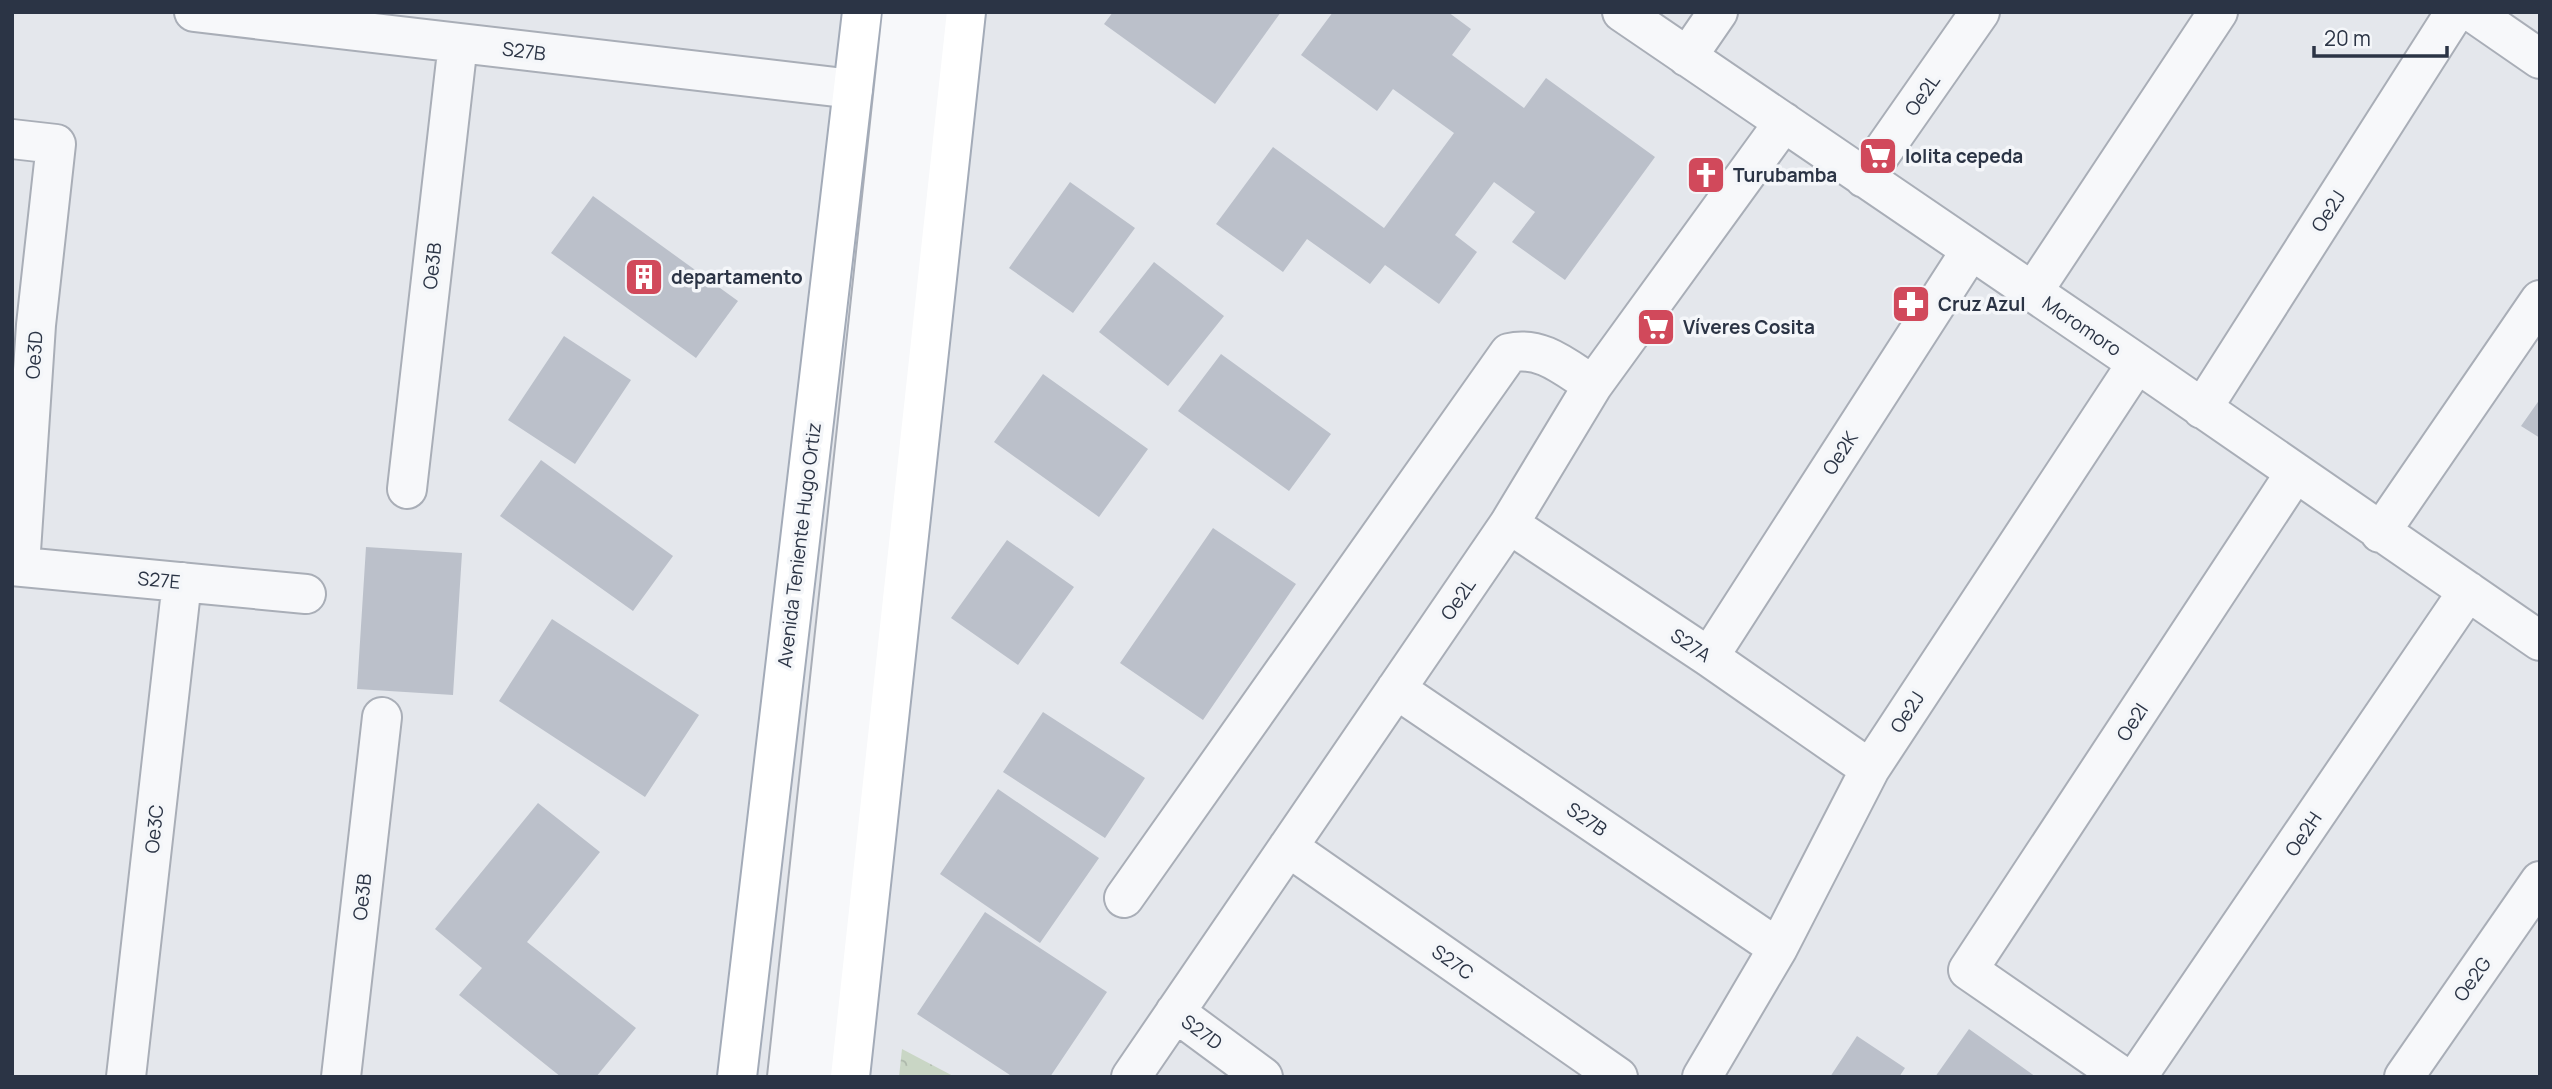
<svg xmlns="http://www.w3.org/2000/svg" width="2552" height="1089" viewBox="0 0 2552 1089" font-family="Manrope,sans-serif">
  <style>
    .forest { fill: url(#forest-crowns) }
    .building { fill: #bbc0ca }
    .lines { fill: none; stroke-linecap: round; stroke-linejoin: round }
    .minor-casing { stroke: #a9aeb7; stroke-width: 42 }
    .major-casing { stroke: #a3abb8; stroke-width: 42 }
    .minor { stroke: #f7f8fa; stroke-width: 38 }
    .major { stroke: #fff; stroke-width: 38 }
    .labels { text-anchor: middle; stroke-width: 7; stroke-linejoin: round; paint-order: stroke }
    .street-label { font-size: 19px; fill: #2b3445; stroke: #f4f6f9 }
    .poi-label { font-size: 19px; font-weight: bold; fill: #2b3445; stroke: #f4f6f9; text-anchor: start }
  </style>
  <defs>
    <pattern id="forest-crowns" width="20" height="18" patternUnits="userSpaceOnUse" patternTransform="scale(1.75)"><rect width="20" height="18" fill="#c9d6c5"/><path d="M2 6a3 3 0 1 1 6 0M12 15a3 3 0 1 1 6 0" fill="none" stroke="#adb8ab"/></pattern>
  </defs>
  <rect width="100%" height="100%" fill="#e4e7ec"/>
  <path class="forest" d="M902 1049 955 1077H899Z"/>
  <path class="building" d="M1113 12H1281L1215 104 1104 24Z
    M1333 12H1448L1471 29 1452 55 1524 108 1546 78 1655 157 1565 280 1512 242 1535 212 1494 182 1455 235 1477 252 1439 304 1385 265 1370 284 1307 239 1283 272 1216 224 1273 147 1384 228 1454 133 1393 89 1377 111 1301 55Z
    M1070 182 1135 228 1073 313 1009 268Z
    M593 196 738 301 696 358 551 253Z
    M1154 262 1224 316 1168 386 1099 332Z
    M564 336 631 380 575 464 508 420Z
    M1221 354 1331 434 1289 491 1178 411Z
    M1043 374 1148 449 1099 517 994 442Z
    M2540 399V438L2521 426Z
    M541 460 673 556 633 611 500 516Z
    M1213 528 1296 584 1203 720 1120 663Z
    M1007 540 1074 587 1018 665 951 618Z
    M366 547 462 553 453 695 357 689Z
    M552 619 699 715 645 797 499 701Z
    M1043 712 1145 778 1105 838 1003 772Z
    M998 789 1099 858 1040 943 940 874Z
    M538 803 600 852 527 942 636 1028 596 1077H561L459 995 482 968 435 929Z
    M985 912 1107 992 1050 1077H1013L917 1014Z
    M1969 1029 2036 1077H1935Z
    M1857 1036 1905 1068 1899 1077H1830Z"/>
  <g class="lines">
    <g class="minor-casing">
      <path id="minor" d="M194 12 853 89
        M1622 12 2137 363 2540 641
        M2472 12 2540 59
        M1687 57 1718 12
        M12 139 56 144 36 325 20 566
        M1864 178 1980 12
        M2032 293 2218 12
        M2202 409 2455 12
        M407 489 458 43
        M1509 524 1709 657 1870 769
        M2380 533 2540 300
        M12 566 306 594
        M1709 657 1971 250
        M1396 689 1778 948
        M1288 847 1618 1077
        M1124 898 1509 353C1541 345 1566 368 1593 385
        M1175 1012 1263 1077
        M126 1077 182 582
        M341 1077 382 717
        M787 1077 902 12
        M821 1077 930 12
        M1131 1077 1509 524 1593 385 1784 122
        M1702 1077 1778 948 1870 769 2137 363
        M2123 1077 1968 970 2295 473
        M2137 1077 2468 591
        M2404 1077 2540 881"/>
    </g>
    <g class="major-casing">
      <path id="major" d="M737 1077 862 12
        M850 1077 966 12"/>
    </g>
    <use href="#minor" class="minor"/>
    <use href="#major" class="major"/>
  </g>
  <defs>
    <g id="supermarket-square" transform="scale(2.0125)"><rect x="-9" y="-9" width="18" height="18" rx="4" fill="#d1495b" stroke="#f4f6f9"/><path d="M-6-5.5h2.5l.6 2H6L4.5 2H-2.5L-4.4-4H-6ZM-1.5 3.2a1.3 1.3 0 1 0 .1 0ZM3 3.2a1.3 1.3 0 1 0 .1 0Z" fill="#fff"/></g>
    <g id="church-square" transform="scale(2.0125)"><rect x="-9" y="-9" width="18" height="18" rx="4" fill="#d1495b" stroke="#f4f6f9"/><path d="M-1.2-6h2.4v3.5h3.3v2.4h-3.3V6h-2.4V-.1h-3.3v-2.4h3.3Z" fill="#fff"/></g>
    <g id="building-square" transform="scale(2.0125)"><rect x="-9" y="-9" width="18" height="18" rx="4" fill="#d1495b" stroke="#f4f6f9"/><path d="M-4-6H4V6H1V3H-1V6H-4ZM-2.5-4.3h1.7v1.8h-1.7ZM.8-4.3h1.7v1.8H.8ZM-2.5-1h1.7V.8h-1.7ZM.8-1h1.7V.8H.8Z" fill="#fff"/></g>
    <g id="pharmacy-square" transform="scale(2.0125)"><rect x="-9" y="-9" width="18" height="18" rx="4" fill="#d1495b" stroke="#f4f6f9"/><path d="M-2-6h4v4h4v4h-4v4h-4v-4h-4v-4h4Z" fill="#fff"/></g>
  </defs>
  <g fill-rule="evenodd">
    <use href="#supermarket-square" x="1878" y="156"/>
    <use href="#church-square" x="1706" y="175"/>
    <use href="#building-square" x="644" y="277"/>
    <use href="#pharmacy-square" x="1911" y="304"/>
    <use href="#supermarket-square" x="1656" y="327"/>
  </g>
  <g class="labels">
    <g class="street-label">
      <text transform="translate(524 51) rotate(7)" y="7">S27B</text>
      <text transform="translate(1922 95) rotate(-55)" y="7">Oe2L</text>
      <text transform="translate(2328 211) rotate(-57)" y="7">Oe2J</text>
      <text transform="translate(432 266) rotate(-84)" y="7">Oe3B</text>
      <text transform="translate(2082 326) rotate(34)" y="7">Moromoro</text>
      <text transform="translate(34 355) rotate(-86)" y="7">Oe3D</text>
      <text transform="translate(1840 453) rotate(-57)" y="7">Oe2K</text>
      <text transform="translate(799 545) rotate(-83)" y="7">Avenida Teniente Hugo Ortiz</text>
      <text transform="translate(159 580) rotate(5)" y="7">S27E</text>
      <text transform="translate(1458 599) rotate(-56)" y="7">Oe2L</text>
      <text transform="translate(1691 645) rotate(34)" y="7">S27A</text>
      <text transform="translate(1907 712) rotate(-57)" y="7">Oe2J</text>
      <text transform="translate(2132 722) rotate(-57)" y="7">Oe2I</text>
      <text transform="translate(1587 819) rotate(34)" y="7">S27B</text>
      <text transform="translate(154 829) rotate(-84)" y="7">Oe3C</text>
      <text transform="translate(2303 834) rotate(-56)" y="7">Oe2H</text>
      <text transform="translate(362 897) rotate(-84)" y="7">Oe3B</text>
      <text transform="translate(1453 962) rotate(35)" y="7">S27C</text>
      <text transform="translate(2472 979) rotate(-55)" y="7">Oe2G</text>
      <text transform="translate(1202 1032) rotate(36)" y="7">S27D</text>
    </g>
    <g class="poi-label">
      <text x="1905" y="163">lolita cepeda</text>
      <text x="1733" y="182">Turubamba</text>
      <text x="671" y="284">departamento</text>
      <text x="1938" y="311">Cruz Azul</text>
      <text x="1683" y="334">Víveres Cosita</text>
    </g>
  </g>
  <rect width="2552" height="1089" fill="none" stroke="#2b3445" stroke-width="28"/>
  <path d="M2314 46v10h133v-10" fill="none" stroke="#2b3445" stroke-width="3.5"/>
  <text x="2324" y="46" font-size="21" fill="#2b3445" stroke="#f4f6f9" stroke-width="5" paint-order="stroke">20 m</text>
</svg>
